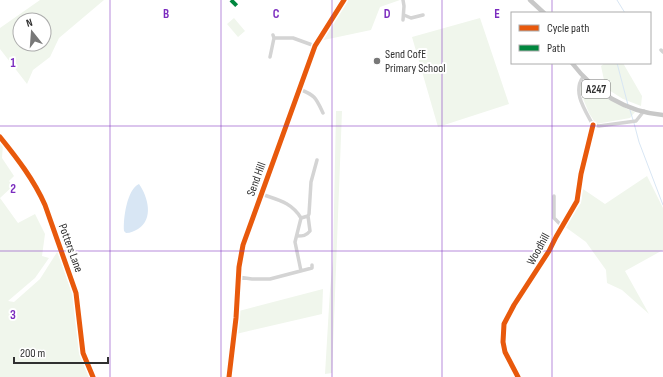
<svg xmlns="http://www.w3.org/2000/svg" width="663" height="377" viewBox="0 0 663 377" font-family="'Sofia Sans Condensed',sans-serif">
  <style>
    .green { fill: #f0f6ec; fill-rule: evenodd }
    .water { fill: #d8e6f4 }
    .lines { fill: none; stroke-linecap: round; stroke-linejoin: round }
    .stream { stroke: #d8e6f4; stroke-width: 1 }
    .minor { stroke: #d4d4d4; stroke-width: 3.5 }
    .major { stroke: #c8c8c8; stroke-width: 4.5 }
    .quiet { stroke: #00873e; stroke-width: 4; stroke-dasharray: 8 4; stroke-linecap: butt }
    .cycleway-casing { stroke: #fff; stroke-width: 8 }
    .cycleway { stroke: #e8590c; stroke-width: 5 }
    .grid { fill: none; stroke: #7b2cbf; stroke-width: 1; stroke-opacity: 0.55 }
    .poi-dot { fill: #787878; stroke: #fff; stroke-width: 1.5 }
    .labels { text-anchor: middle; stroke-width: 4; stroke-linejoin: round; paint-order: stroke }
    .shield { fill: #fff; stroke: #6e6e6e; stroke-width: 1 }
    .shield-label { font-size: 11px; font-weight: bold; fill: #303030 }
    .poi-label { font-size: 12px; fill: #303030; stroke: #fff; text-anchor: start }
    .street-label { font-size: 12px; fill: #303030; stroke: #fff }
    .grid-label { font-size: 13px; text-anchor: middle; font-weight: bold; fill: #7b2cbf; stroke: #fff; stroke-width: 4; stroke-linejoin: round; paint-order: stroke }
  </style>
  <rect width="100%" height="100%" fill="#fff"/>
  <path class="green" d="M40 0H104L59 38 50 57 33 70 27 84 0 49V28ZM20 20H44V44H20Z
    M347 0H400L380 7 371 30 319 41Z
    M234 18 245 31 238 37 227 24Z
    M480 18 509 104 438 127 412 37Z
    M605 63H623L642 96 641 106 623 99 601 85 604 80 601 66Z
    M582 83H586L627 109 635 112 630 118 596 124 589 113 579 89Z
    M336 111H342L332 373 325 374 330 290 333 259Z
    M0 140 3 144 2 158 14 176 9 181 13 186 0 198 18 223 35 214 45 234 42 256 49 258 35 278 8 301 14 302 40 279 59 249C65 265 72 281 76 299 82 325 76 353 92 377H0Z
    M647 176 663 208V250L625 271 649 314 622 290 607 283 606 270 586 242 564 226 581 203 583 189 605 204Z
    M323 289 322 314 236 334 239 311Z"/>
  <path class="water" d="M139 184C148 197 154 219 138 229 134 231 131 233 126 233L124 231C123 219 127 189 139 184Z"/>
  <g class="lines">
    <path class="stream" d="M617 0 625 13
      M617 63 628 105
      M630 110 633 120
      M634 123 639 142 663 205"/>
    <path class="minor" d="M403 0 404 6 403 20
      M404 15 411 18 423 15
      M273 35 274 38H293L315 46
      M661 50 663 52
      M270 57 274 38
      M583 77C572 92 585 110 593 125
      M299 89C315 95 316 98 323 113
      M593 125 599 126 636 121 644 111
      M0 137C17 158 34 180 45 205L76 293 83 353 93 377
      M261 194C278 200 291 202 301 218
      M554 196V218L562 226
      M297 236C303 236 306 236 310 231L308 216
      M301 271 295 242 301 218 308 216 309 214 311 182 317 160
      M238 277 252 279H270L312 268V265
      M229 377 236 318 239 267 243 245 315 46 344 0
      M518 377 505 352 503 342 504 324 514 305 549 251 556 237 577 201 581 174 593 125"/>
    <path class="major" d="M530 0 544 13
      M572 63C594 92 626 112 663 115"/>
    <path class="quiet" d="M231 0 238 7"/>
    <g class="cycleway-casing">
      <path id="cycleway" d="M0 137C17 158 34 180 45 205L76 293 83 353 93 377
        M229 377 236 318 239 267 243 245 315 46 344 0
        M518 377 505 352 503 342 504 324 514 305 549 251 556 237 577 201 581 174 593 125"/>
    </g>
    <use href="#cycleway" class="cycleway"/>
  </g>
  <path class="grid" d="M110 0V377M221 0V377M332 0V377M442 0V377M552 0V13M552 63V377M0 126H663M0 251H663"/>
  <circle class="poi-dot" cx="377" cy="61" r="4"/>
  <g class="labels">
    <rect class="shield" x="582" y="80" width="28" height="18" rx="3"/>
    <g class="shield-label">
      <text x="596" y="93">A247</text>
    </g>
    <g class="poi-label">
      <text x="385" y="58">Send CofE<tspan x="385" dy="14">Primary School</tspan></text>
    </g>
    <g class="street-label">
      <text transform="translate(256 179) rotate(-70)" y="4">Send Hill</text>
      <text transform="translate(71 248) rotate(70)" y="4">Potters Lane</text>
      <text transform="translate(538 249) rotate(-61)" y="4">Woodhill</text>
    </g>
  </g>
  <g class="grid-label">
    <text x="166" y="18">B</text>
    <text x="276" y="18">C</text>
    <text x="387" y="18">D</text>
    <text x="497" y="18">E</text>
    <text x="13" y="67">1</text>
    <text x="13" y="193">2</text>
    <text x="13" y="319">3</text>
  </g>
  <rect x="511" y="12" width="140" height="52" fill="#ffffff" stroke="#acacac"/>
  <rect x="519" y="25" width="20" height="6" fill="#e8590c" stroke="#acacac"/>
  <text x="547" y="32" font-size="12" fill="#303030">Cycle path</text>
  <rect x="519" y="45" width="20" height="6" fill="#00873e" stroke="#acacac"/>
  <text x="547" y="52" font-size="12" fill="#303030">Path</text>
  <g transform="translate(32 32) rotate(343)"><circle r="19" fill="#ffffff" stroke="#acacac"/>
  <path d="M0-3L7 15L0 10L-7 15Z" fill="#787878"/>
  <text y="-6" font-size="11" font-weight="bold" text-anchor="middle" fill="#303030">N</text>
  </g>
  <path d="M14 357v6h94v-6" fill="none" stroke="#303030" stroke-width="2"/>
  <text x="20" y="357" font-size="12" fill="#303030" stroke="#ffffff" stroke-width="3" paint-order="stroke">200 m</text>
</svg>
